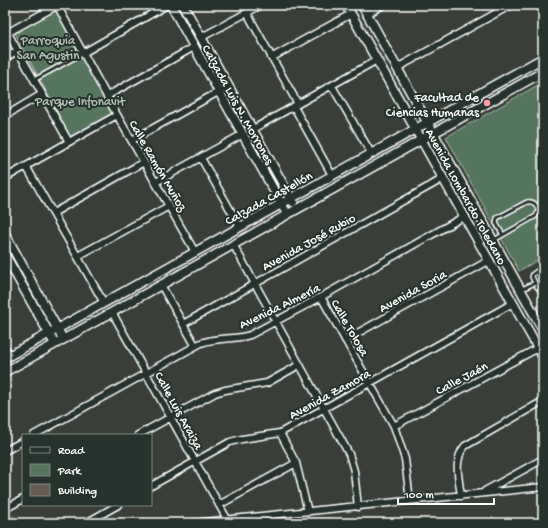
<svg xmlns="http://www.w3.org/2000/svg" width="548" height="528" viewBox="0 0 548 528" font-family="'Gochi Hand',sans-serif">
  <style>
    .green { fill: #56755e; stroke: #aabaae }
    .building { fill: #665b52; stroke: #474039 }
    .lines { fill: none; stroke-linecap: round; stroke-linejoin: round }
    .lane-casing { stroke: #fff; stroke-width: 6 }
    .street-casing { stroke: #fff; stroke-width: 9 }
    .secondary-casing { stroke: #fff; stroke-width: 11 }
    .lane { stroke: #26332d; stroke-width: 3 }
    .street { stroke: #26332d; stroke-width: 6 }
    .secondary { stroke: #26332d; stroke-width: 8 }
    .poi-dot { fill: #ff9aa2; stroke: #26332d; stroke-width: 1.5 }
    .labels { text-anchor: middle; stroke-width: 4; stroke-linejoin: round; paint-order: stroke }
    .park-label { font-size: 13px; fill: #b3c1b7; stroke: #26332d }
    .poi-label { font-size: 13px; fill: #fff; stroke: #26332d; text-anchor: end }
    .street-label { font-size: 13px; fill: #fff; stroke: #26332d }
  </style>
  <rect width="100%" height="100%" fill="#393f38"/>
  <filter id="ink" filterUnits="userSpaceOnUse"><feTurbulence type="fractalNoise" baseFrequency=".025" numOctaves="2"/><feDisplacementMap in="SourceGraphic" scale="8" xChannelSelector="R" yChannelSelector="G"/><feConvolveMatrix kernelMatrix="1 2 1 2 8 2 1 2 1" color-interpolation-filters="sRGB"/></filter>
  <g filter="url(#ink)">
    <path class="green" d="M58 9 116 112 71 138 15 33Z
      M543 82V257L519 271 446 137Z"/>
    <path class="building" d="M14 514 19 523H5L9 521 7 517Z"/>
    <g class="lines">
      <g class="lane-casing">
        <path id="lane" d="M34 80 83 53
          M494 240 536 216 538 212C538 205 534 201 527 202L497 218 496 223 503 235
          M535 283 532 277 533 274 543 267
          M537 287 543 283
          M522 289 535 283 543 295"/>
      </g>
      <g class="street-casing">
        <path id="street" d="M57 5 117 115 195 252
          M247 13 298 104
          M367 14 383 5
          M5 28 69 142
          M7 33 58 5
          M202 37 261 5
          M83 53 167 5
          M5 58 17 51
          M271 58 351 14
          M397 68 511 5
          M332 86 371 153
          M107 96 194 47
          M294 107 332 175
          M5 116 42 94
          M253 129 377 60
          M132 140 229 86
          M201 158 240 227
          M26 166 104 303
          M5 178 117 115
          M156 182 243 134
          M53 213 144 162
          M233 244 349 454 354 471 358 507
          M78 256 169 206
          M161 285 195 345
          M321 297 394 426 405 459 410 501
          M112 312 227 519
          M183 324 444 178
          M345 340 490 260
          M5 348 9 355
          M394 426 538 348
          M280 433 296 463 308 512
          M34 435 201 343C217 337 234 340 250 335L321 297 465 216
          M138 435 215 393 225 390 267 383 299 365
          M5 451 23 441
          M151 486 230 442 242 439 280 433 513 303
          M485 491 543 459
          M461 496C459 479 453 460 465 446L543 401
          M219 505 296 463
          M5 509 23 499
          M86 523 118 505
          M194 523 543 487"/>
      </g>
      <g class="secondary-casing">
        <path id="secondary" d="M171 5 287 214
          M183 5 293 202
          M346 5 543 357
          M362 5 543 330
          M5 234 63 339
          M5 255 55 344
          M5 358 543 58
          M5 372 543 72"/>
      </g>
      <use href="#lane" class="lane"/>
      <use href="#street" class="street"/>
      <use href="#secondary" class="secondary"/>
    </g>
  </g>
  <circle class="poi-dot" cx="487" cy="103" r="4"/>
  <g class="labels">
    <g class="park-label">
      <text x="48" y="44">Parroquia<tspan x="48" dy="15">San Agustin</tspan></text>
      <text x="80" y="105">Parque Infonavit</text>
    </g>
    <g class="poi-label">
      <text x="479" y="101">Facultad de<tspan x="479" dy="15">Ciencias Humanas</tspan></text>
    </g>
    <g class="street-label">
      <text transform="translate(239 104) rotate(61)" y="5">Calzada Luis N. Morrones</text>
      <text transform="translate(159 165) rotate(60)" y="5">Calle Ramón Muñoz</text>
      <text transform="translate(467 196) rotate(61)" y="5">Avenida Lombardo Toledano</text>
      <text transform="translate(268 197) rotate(-29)" y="5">Calzada Castellón</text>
      <text transform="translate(308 241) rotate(-29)" y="5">Avenida José Rubio</text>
      <text transform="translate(412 290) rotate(-29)" y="5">Avenida Soria</text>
      <text transform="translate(279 305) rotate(-26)" y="5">Avenida Almería</text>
      <text transform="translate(351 327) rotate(60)" y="5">Calle Tolosa</text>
      <text transform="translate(461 377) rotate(-28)" y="5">Calle Jaén</text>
      <text transform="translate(329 393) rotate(-29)" y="5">Avenida Zamora</text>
      <text transform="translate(180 410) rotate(61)" y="5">Calle Luis Araiza</text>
    </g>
  </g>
  <rect width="548" height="528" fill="none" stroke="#26332d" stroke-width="20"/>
  <rect x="10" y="10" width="528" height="508" fill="none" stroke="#fff" stroke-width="1.5" filter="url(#ink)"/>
  <rect x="22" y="434" width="130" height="72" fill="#26332d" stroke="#7d8581"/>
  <rect x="30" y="447" width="20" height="6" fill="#26332d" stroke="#7d8581"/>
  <text x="58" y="454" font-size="12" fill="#ffffff">Road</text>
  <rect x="30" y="464" width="20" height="12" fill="#56755e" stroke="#7d8581"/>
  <text x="58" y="474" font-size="12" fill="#ffffff">Park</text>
  <rect x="30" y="484" width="20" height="12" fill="#665b52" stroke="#7d8581"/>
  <text x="58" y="494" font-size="12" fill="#ffffff">Building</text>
  <path d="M398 498v6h96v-6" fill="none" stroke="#ffffff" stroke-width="2"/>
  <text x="404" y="498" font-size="12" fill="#ffffff" stroke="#26332d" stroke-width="3" paint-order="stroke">100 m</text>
</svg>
